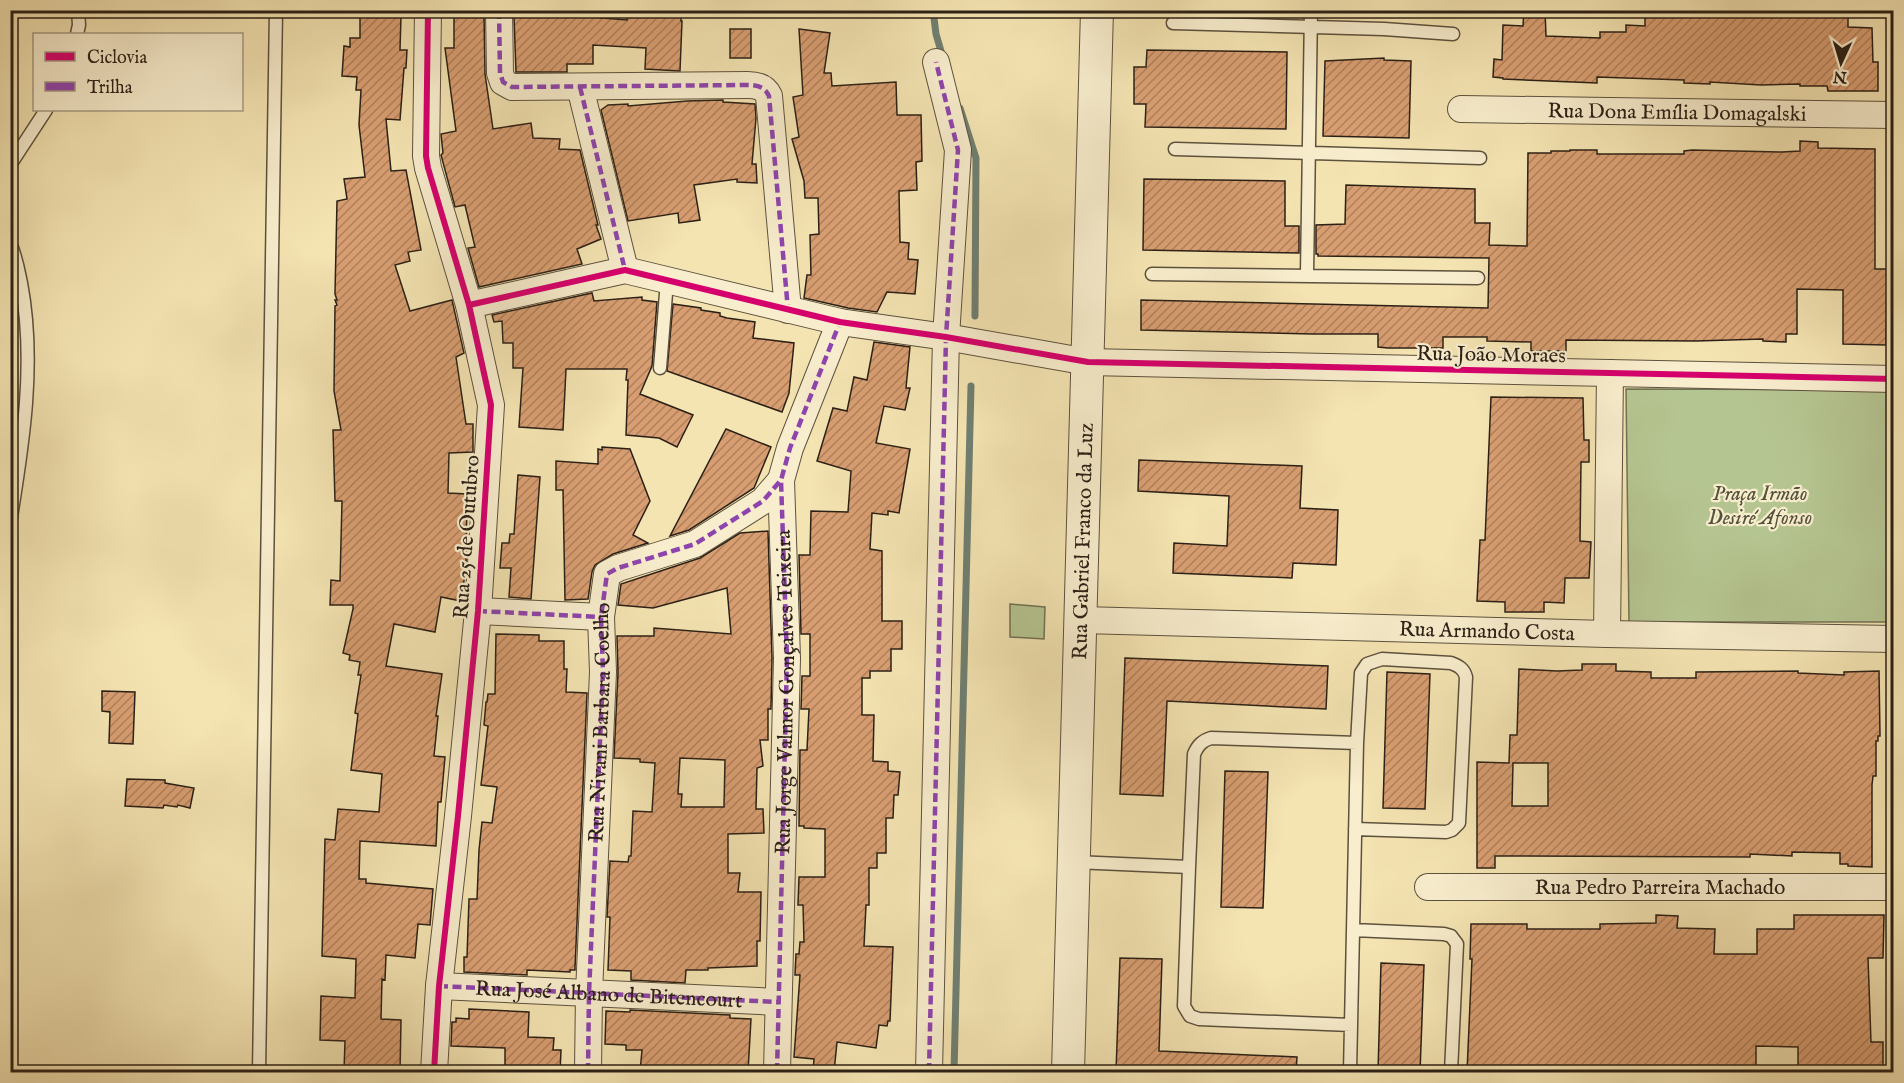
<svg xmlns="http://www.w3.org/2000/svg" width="1904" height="1083" viewBox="0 0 1904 1083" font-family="'IM FELL English',serif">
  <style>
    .park { fill: #b5c591; stroke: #707254; stroke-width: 1.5 }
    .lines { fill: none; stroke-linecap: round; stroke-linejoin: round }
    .stream { stroke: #6f7f72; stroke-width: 7 }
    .building { fill: url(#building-hatch); stroke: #2b2016; stroke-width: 1.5; fill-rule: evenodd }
    .service-casing { stroke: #5d513d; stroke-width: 15 }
    .minor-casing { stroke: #5d513d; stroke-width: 28 }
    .tertiary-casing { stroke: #5d513d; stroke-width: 34 }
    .service { stroke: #f8edcd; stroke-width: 12 }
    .minor { stroke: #f8edcd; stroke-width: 26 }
    .tertiary { stroke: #f8edcd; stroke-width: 32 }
    .quiet { stroke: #8e44ad; stroke-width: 4.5; stroke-dasharray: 9 4.5; stroke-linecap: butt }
    .cycleway-casing { stroke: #f8edcd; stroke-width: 10 }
    .cycleway { stroke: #d6006c; stroke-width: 6 }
    .labels { text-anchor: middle; stroke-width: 4.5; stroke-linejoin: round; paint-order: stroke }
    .street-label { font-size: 21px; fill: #2b2016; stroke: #f8edcd }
    .park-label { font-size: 21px; font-style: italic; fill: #54523b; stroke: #f8edcd }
  </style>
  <defs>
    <pattern id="building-hatch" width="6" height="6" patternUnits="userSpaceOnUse" patternTransform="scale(1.5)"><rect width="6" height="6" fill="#d89e71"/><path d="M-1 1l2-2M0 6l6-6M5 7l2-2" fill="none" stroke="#af805c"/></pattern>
  </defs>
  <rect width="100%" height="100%" fill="#f4e4b2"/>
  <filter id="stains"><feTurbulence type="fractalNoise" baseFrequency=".00333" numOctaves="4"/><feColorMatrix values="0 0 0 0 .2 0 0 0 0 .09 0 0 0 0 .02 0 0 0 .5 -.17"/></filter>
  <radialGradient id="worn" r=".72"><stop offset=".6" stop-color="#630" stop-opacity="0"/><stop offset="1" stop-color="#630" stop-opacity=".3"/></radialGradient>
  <path class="park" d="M1626 389 1893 390V622H1629Z
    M1010 604 1045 607 1044 639 1010 637Z"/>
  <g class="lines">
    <path class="stream" d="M933 10 936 34 943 58
      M960 108 976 158 975 316
      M954 1072 971 386"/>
  </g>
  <path class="building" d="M549 10 590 11V17L627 20V11L681 15V21H682L680 71 645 69 646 48 593 45V64H567V72H516L514 17H548Z
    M1524 10H1545L1546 36 1600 38V32H1626V25L1645 26V10H1840V12H1848V27L1872 28 1873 62H1878V91H1828L1827 86H1800V84L1761 85 1710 82V84L1684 83V80L1597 77V83L1503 79V78L1493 77 1494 59 1502 60 1503 25 1523 26Z
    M360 15 401 16 400 50H407L406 68H404L400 120 386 119 391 171 406 170 421 250 408 252 410 261 395 265 410 311 452 300 464 353 456 357 466 424H473V452L449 453 448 493 467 494 466 567 461 601 441 597 435 632 394 624 386 666 442 674 436 716H438L434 756 445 757 441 802H438L436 846 360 841 359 879H366V883L433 889 430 925 418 924 415 958 386 955 385 980 382 979 381 1019 401 1020 400 1072 344 1071 345 1041 320 1040 321 996 355 998 356 959 322 956 325 839 335 840 338 809 379 812 382 774 351 770 358 714 355 713 361 675H358L360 662 349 660 350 655 343 653 353 609V605H330L331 580 340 581 342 501H335L333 430H341L334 391 335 306 337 305 335 300H337L335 294 337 201 347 199 344 179 365 177 359 125 361 90H356L357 77 342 76 344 46 350 47V38H360Z
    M454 15H484L485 74 493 129 531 123 533 138 560 139 559 149 580 150 598 225H596L601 239 577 249 582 264 479 287 468 248 475 247 465 205 455 207 441 155 443 153 441 134 456 131 445 48H454Z
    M730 29H751V58H730Z
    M799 29 830 33 824 73H831L832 86 896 82 897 115H921L922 161 916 162 917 190 899 191 900 242 909 243 908 259 918 260 915 294 887 292 877 312 848 308 804 298 807 275H811L810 235 819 234 818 198H805L804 181 792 139 799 137 793 97 803 95Z
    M1147 50 1287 52 1286 129 1145 127 1146 104H1134V67H1146Z
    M1384 58V60L1411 61 1409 138 1323 136 1325 61Z
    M723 100V102L755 104 756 118 752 164H756L757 183 737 182V179L694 185 700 220 679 223 678 213 628 221 601 110 608 105 628 104V106L687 101Z
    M1800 141 1818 142V148L1875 149V269H1887L1886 345 1843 344V290L1797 289V334H1786V342L1763 341V339L1696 341 1566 340V351H1531V342L1487 341V337H1443V348H1388L1378 347V334H1313L1141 330V300L1488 308 1489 258 1318 256V254H1316V225L1345 224 1346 185 1475 189V223H1490L1489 245 1527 246 1528 153H1551V151H1570V150H1597V154H1684V151L1692 150 1782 152 1800 151Z
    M1144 179 1285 181V226H1299V253L1143 250Z
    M592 293 594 301 642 297V300L657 302 652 366 640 394 693 415 677 447 659 438 626 435 628 380H626L627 369H566L563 430 519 427 523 368H513V343H503L502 321 494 322 492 315Z
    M673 304 701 308V310L720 313V316L727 318 755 322 753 338 794 343 789 393 782 412 667 371Z
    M874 342 910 347 906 388H910L905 410 884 406 876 443 910 449 899 513 888 511V515L872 513 870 549 882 551V621H902V649H891V671H870V678H862V715H874L873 761 888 762V771L900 772 898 795H894L893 818H886V853H877V868H869V905H866L864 946 893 947 890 1021H888L887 1026 879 1025 876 1048 837 1042 834 1072H813L814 1059 794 1057 800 975H795L796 954H799L800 942H804L803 905H798L799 877H825V829L804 828V826H799L800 750H807L809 709H801L802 676H810V634H801L799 555H810L811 511 848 512 851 471 817 461 833 408 847 411 854 377 867 380Z
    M1491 397 1583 398 1584 440H1589V462H1581L1580 541 1591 542 1589 578H1565L1564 603 1544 602V612H1505V602L1477 601 1480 540H1485Z
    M726 429 771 447 754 488 689 530 670 536Z
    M602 447 630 449 650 501 633 535 648 543 613 554 595 565 592 572 588 599 565 600 563 490H556V461L598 464V449L602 450Z
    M1139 460 1302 466 1300 508 1338 510 1336 565 1293 563 1292 578 1173 573 1174 543 1227 546 1229 496 1138 491Z
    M518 475 540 477 531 599 509 597 511 568H500L502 543H509L510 534H514Z
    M768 531 772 658 771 709H768V740H760L763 766 757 768 756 809H763L764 833 728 834V873H740L738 892H761L760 941H757V966L708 968V970H686L685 983 631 980V971L608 970 610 917H607L610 861 628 862 629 856H631L633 811 652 812 655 763 640 762V759L614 758 618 673 617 636H654V628L731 634 727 588 653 608 618 605 621 584 700 558 740 533ZM680 758 725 760 724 807H681L682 794H678Z
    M496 634 539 635V641H564V669H567L566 692 587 693 575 968V970H570V972L527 970V975L464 972V957H467L469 899H477L479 850 482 822 492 823 497 787 481 785 488 726 484 725 486 702H487L488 694H495Z
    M1125 658 1328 666 1326 709 1167 701 1163 796 1120 794Z
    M1582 664H1616V671L1651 672V678H1696V672L1798 671V673L1844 675V672L1879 671 1880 736H1878V741H1876V776H1873L1872 785V867L1848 866V864H1840V853L1792 852V856L1750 854V857L1495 856V868H1477V762L1509 763 1510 735H1517L1519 669 1557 671 1582 670ZM1513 763H1548V806H1512Z
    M1387 672 1430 674 1425 809 1383 808Z
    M102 691 135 692 133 744 109 743 110 712 102 711Z
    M1225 771 1268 772 1263 908 1221 907Z
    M127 779 165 780V783L194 788 190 808 178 805 177 807 164 805 163 808 125 806Z
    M1656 915 1678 916 1677 928 1715 929 1714 954H1757V929H1794V915H1884L1883 958H1868L1871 1042H1883V1072H1798V1047L1756 1046V1072H1467L1472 959H1470L1471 924H1527V929H1600V924L1656 923Z
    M1120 958 1162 959 1159 1051 1297 1057 1296 1072H1116Z
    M1381 963 1424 965 1420 1072H1378Z
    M469 1009 529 1012 528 1037 554 1038 553 1050H561L560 1072H505V1048L451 1046 452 1022H456V1018L469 1019Z
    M630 1010 730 1015V1018L751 1019 748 1072H640L642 1050H626V1045L605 1044 606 1011 630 1012Z"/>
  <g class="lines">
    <g class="service-casing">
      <path id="service" d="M1173 23 1384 29 1453 34
        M77 34 79 25 78 10
        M1175 149 1480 158
        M10 165 46 110
        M10 243C16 256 18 269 21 283 36 362 23 444 10 523
        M1152 274 1478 278
        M1307 274 1311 10
        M660 368 667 281
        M1355 829 1446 832 1452 830 1459 823 1466 677C1464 669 1459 666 1451 663L1382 659 1367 664 1361 673 1357 743
        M1075 862 1189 867 1194 754C1198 745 1202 741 1211 738L1357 743 1350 1072
        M1189 867 1184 1006 1190 1016 1199 1019 1351 1025
        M1353 930 1444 934 1451 936 1457 944 1451 1072
        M259 1072 276 10"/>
    </g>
    <g class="minor-casing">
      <g id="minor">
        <path d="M428 10 426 156 428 168 469 305 491 405 478 611 458 816 439 986 434 1072"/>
        <path d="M499 10 500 73 503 82 512 87 748 85C757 85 765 87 769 96L788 310"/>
        <path d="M580 87 625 270"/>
        <path id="s1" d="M1461 109 1894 115"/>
        <path d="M469 305 625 270 840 322 946 337 1088 362 1894 379"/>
        <path d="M478 611 601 617"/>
        <path id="s2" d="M1081 620 1607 634 1894 639"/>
        <path d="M1607 634 1610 373"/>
        <path id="s3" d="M1428 887H1894"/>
        <path id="s4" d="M439 986 778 1002"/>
        <path d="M588 1072 589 993 603 672 601 617 607 574 618 568 695 544 763 501 781 480"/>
        <path d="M777 1072 787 658 781 480 790 448 840 322"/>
        <path d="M929 1072 946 337 958 150 936 62"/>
      </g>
    </g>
    <g class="tertiary-casing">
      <g id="tertiary">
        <path id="s5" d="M1068 1072 1097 10"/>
      </g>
    </g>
    <use href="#service" class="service"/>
    <use href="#minor" class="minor"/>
    <use href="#tertiary" class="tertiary"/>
    <g class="quiet">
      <path d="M499 10 500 73 503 82 512 87 748 85C757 85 765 87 769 96L788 310"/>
      <path d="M580 87 625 270"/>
      <path d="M478 611 601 617"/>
      <path d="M439 986 778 1002"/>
      <path id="s6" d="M588 1072 589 993 603 672 601 617 607 574 618 568 695 544 763 501 781 480"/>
      <path id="s7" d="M777 1072 787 658 781 480 790 448 840 322"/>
      <path d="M929 1072 946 337 958 150 936 62"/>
    </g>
    <g class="cycleway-casing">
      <path id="cycleway" d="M428 10 426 156 428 168 469 305 491 405 478 611 458 816 439 986 434 1072
        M469 305 625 270 840 322 946 337 1088 362 1894 379"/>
    </g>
    <use href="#cycleway" class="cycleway"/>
  </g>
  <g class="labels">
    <g class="street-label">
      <text dy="7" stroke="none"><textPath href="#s1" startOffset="216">Rua Dona Emília Domagalski</textPath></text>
      <text transform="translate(1491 354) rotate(1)" y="7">Rua João Moraes</text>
      <text transform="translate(466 537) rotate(-86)" y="7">Rua 25 de Outubro</text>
      <text dy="7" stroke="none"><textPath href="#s5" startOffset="531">Rua Gabriel Franco da Luz</textPath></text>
      <text dy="7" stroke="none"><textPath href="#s2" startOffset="406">Rua Armando Costa</textPath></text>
      <text dy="7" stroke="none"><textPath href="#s7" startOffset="380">Rua Jorge Valmor Gonçalves Teixeira</textPath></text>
      <text dy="7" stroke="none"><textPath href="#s6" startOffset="350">Rua Nivani Barbara Coelho</textPath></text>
      <text dy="7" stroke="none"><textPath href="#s3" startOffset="232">Rua Pedro Parreira Machado</textPath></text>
      <text dy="7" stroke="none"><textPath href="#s4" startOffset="170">Rua José Albano de Bitencourt</textPath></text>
    </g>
    <g class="park-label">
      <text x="1760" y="500">Praça Irmão<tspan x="1760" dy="24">Desiré Afonso</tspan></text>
    </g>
  </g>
  <rect width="1904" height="1083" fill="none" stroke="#f4e4b2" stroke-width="36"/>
  <rect x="12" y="12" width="1880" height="1059" fill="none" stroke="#2b2016" stroke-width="3"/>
  <rect x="18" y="18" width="1868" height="1047" fill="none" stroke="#2b2016" stroke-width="1.5"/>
  <rect x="33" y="33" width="210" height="78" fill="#f8edcd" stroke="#a69b84" stroke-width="1.5"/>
  <rect x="45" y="52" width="30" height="9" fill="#d6006c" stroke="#a69b84" stroke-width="1.5"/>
  <text x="87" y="63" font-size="18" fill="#2b2016">Ciclovia</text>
  <rect x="45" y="82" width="30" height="9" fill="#8e44ad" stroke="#a69b84" stroke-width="1.5"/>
  <text x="87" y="93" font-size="18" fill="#2b2016">Trilha</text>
  <g transform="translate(1841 63) rotate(184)" stroke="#f8edcd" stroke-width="4.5" paint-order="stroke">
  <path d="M0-4.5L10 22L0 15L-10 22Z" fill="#2b2016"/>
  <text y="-9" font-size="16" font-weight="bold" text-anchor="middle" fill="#2b2016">N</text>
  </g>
  <rect width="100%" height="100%" filter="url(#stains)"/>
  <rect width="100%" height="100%" fill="url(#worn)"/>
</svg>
